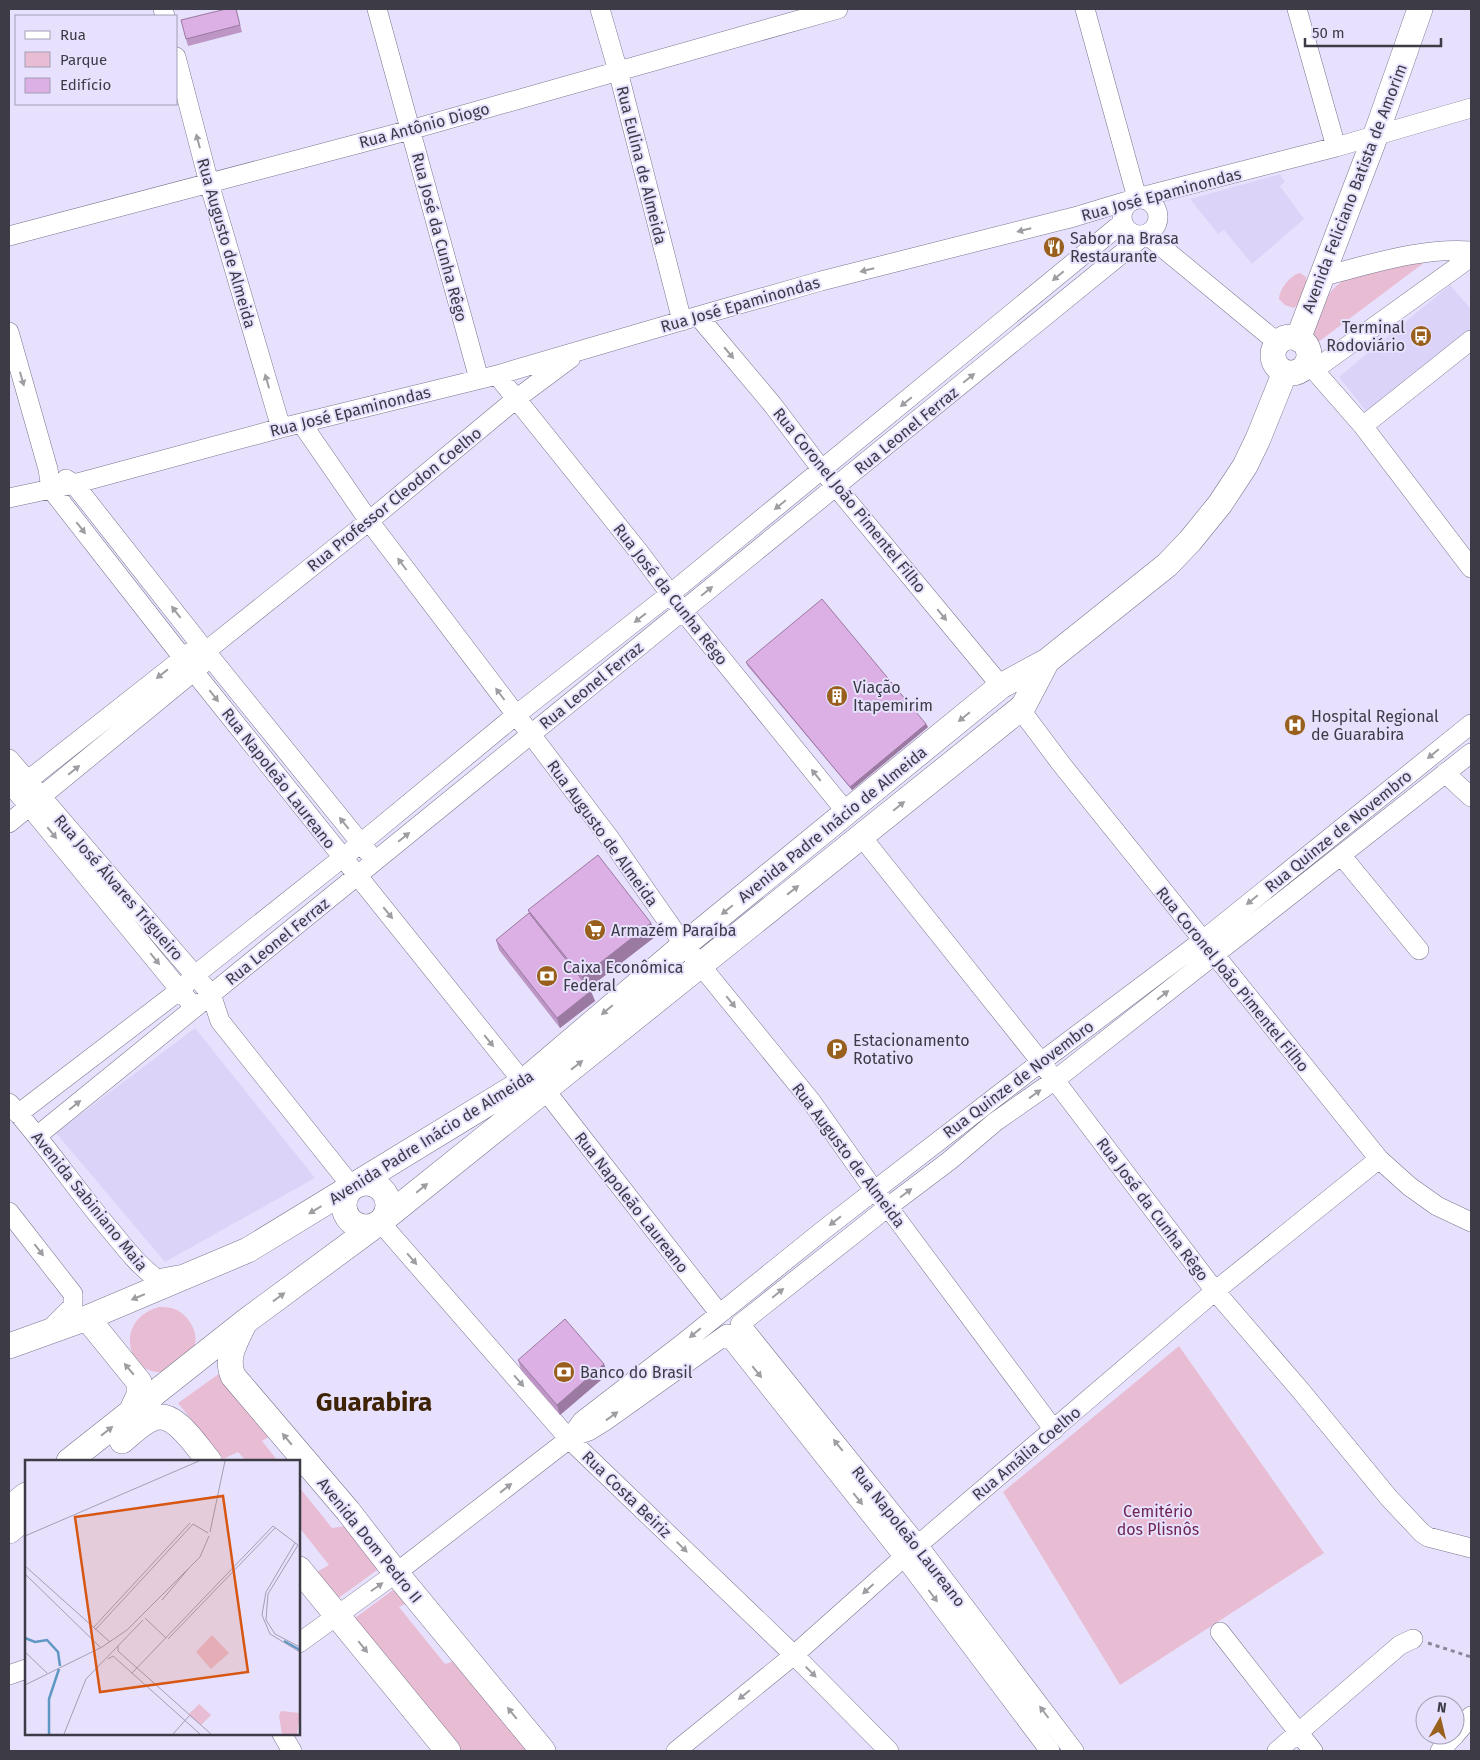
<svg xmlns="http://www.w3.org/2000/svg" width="1480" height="1760" viewBox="0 0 1480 1760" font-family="'Fira Sans',sans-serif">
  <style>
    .built { fill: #dcd4f8 }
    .green { fill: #e8bdd3 }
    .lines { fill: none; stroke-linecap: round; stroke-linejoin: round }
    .minor-casing { stroke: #7a758e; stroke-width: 20 }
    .major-casing { stroke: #7a758e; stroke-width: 26 }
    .path { stroke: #8b879a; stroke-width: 3; stroke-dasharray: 4 4; stroke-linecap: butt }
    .minor { stroke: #fff; stroke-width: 19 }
    .major { stroke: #fff; stroke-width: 25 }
    .wall { fill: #bd96c5 }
    .shaded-wall { fill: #9a7aa0 }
    .building { fill: #dcafe5; stroke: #9a7aa0 }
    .oneway { fill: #9e9da2 }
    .labels { text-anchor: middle; stroke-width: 4; stroke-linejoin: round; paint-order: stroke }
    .street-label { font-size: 16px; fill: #3d3b46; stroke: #e7e1fe }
    .poi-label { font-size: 16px; fill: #3d3b46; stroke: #e7e1fe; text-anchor: start }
    .park-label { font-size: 16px; fill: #6f2451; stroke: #e7e1fe }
    .town-label { font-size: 26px; font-weight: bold; fill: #3e2304; stroke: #e7e1fe }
    .inset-river { fill: none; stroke: #5f97c3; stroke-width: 2.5 }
    .inset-road { fill: none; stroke: #a39fb4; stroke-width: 1 }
    .view { fill: #d75612; fill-opacity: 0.15; stroke: #d75612; stroke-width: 2.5 }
    .inset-edge { fill: none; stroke: #3d3b46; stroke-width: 2.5 }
  </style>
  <rect width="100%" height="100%" fill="#e7e1fe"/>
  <path class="built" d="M1280 174 1285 182 1280 186 1304 219 1252 264 1224 230 1218 234 1190 199Z
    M1450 285 1471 309V329L1371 412 1366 411 1339 377Z
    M195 1028 315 1178 165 1262 56 1133Z"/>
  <path class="green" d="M1429 259 1317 343H1311L1309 341 1324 301 1333 289 1347 277Z
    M1300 273 1306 277C1308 285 1302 303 1294 308L1285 305 1279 299C1279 290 1290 275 1300 273Z
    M159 1307C165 1307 171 1307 177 1310 191 1317 203 1340 190 1352 185 1357 178 1368 171 1371 170 1371 164 1372 163 1372 127 1375 113 1320 159 1307Z
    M1179 1346 1324 1553 1120 1685 1003 1492Z
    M223 1371 273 1434 262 1441 278 1461H246L238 1452 223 1459 178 1403Z
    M299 1487 332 1528 346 1526 380 1568 337 1599 315 1573 329 1565 299 1527Z
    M397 1587 409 1602 399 1607 445 1664 458 1660 532 1751H462L355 1618Z"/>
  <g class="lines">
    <g class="minor-casing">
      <path id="minor" d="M163 9 165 16
        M377 9 479 379
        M600 9 618 71 682 321
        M1085 9 1137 198
        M1297 9 1336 147
        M176 57 209 183 281 428
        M1122 217a18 18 0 1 1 36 0a18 18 0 1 1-36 0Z
        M9 236 410 130 838 9
        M1320 277C1369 265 1420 247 1471 251
        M698 316 772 404 822 470 1001 686
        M9 332 48 469 51 489 183 658 523 1082
        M1306 365 1314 370 1363 426 1471 568
        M1314 370 1471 257
        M497 375 639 552 683 611 847 813
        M302 424 369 521 608 836 684 945 811 1101 874 1190 888 1207 1054 1430
        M1363 426 1471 340
        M66 479 74 484 211 658 368 852
        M9 498 74 484 281 428 497 375 698 316 821 281 1074 217 1137 198 1336 147 1471 108
        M206 651 369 521 516 399 571 358
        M1020 709 1062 765 1379 1159 1409 1186 1437 1206 1471 1222
        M9 759 211 994 220 1021 353 1188
        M1445 773 1471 797
        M9 783 29 806 188 1000
        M17 789 192 651
        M9 823 204 663
        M861 836 1041 1062 1215 1291 1301 1391 1389 1498 1422 1533 1428 1537 1471 1548
        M1341 855 1419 950
        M545 1090 719 1313
        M9 1103C46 1144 76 1190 112 1232 126 1249 139 1266 157 1279L178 1275
        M18 1114 180 990 195 975 361 843 516 715 670 594 1122 223
        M37 1136 1146 234 1278 343
        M9 1212 73 1294V1306L50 1329
        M380 1222 569 1439 794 1655 889 1751
        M577 1435 589 1431 605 1421 727 1334 904 1557 1050 1751
        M1220 1632 1313 1751
        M299 1643 396 1573 569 1439 582 1421 682 1344 826 1228 1041 1062 1202 941 1471 724
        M9 1675 26 1669
        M282 1734 292 1751
        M1455 1735 1471 1716
        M676 1751 794 1655 904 1557 1215 1291 1379 1159
        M1074 1751 918 1545 740 1324 888 1207 949 1161 995 1122 1055 1080 1471 753
        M1277 1751 1400 1645 1413 1639
        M1440 1751 1455 1735"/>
    </g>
    <g class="major-casing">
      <path id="major" d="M1273 355a18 18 0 1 1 36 0a18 18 0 1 1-36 0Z
        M1298 339 1375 137 1420 9
        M344 1205a22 22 0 1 1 44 0a22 22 0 1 1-44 0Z
        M87 1318 139 1382V1395L131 1412
        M244 1324C236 1341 225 1357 233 1376L348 1511 396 1573 543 1751
        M9 1346 87 1318 248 1250 523 1082 684 945 1001 686 1047 661 1167 565 1190 541 1220 504 1245 466 1258 439 1285 372
        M122 1441C132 1433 142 1422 154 1418 175 1410 197 1447 209 1461
        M69 1461 246 1321 380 1222 1020 709 1024 705 1047 661
        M9 1509 26 1495
        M9 1531 26 1517
        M299 1569 448 1751"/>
    </g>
    <path class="path" d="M1428 1643 1471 1657"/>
    <use href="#minor" class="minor"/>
    <use href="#major" class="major"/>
  </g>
  <path class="wall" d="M236 9 242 32 188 46 186 39Z
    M746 662 926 724 928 727 852 790 747 665Z
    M528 910 651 923 656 936 589 988 595 1001 560 1028 499 950 496 940 529 913Z
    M518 1360 604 1364 608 1374 560 1415 521 1370Z"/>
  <path class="shaded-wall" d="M926 724 928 727 852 790 850 787Z
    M651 923 656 936 586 990 582 977Z
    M591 991 595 1001 560 1028 557 1018Z
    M604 1364 608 1374 560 1415 557 1405Z"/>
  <path class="building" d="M226 9H236L240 25 186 39 181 20Z
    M822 599 926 724 850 787 746 662Z
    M598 855 651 923 582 977 528 910Z
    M529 913 591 991 557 1018 496 940Z
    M565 1319 604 1364 557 1405 518 1360Z"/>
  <defs><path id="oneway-solid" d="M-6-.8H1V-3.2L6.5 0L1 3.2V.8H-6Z" transform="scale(1.25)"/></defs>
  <g class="oneway">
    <use href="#oneway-solid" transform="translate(198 141) rotate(-105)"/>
    <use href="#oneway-solid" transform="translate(1024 230) rotate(166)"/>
    <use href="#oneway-solid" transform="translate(867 270) rotate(166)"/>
    <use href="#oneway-solid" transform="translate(1058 276) rotate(140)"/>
    <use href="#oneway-solid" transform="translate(729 353) rotate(50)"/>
    <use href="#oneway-solid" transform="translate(969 378) rotate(-39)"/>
    <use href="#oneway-solid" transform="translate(22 379) rotate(74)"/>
    <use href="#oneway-solid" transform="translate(267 381) rotate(-106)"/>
    <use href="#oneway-solid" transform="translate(906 402) rotate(141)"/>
    <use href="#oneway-solid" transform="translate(780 505) rotate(141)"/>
    <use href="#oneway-solid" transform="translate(81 528) rotate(52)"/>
    <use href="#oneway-solid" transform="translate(402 564) rotate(-127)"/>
    <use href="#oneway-solid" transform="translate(707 591) rotate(-39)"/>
    <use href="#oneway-solid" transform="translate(176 612) rotate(-128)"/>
    <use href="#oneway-solid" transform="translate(942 615) rotate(51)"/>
    <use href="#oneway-solid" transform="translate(640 618) rotate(142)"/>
    <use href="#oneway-solid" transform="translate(162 674) rotate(142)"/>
    <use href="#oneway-solid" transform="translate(500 694) rotate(-127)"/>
    <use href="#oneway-solid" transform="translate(214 696) rotate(52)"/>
    <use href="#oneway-solid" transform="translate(964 717) rotate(141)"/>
    <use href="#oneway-solid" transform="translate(1433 754) rotate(141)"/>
    <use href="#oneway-solid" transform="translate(74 770) rotate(-39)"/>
    <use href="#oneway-solid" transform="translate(816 775) rotate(-129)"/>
    <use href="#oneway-solid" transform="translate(899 806) rotate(-39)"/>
    <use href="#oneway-solid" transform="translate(344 823) rotate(-129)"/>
    <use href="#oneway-solid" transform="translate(52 833) rotate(51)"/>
    <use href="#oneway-solid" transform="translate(404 837) rotate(-39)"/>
    <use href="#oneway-solid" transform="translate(793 890) rotate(-38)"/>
    <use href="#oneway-solid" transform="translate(1252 900) rotate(141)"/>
    <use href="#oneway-solid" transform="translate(727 910) rotate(141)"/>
    <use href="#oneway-solid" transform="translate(388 913) rotate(51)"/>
    <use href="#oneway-solid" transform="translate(155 959) rotate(51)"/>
    <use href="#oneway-solid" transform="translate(1163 995) rotate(-38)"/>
    <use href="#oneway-solid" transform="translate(731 1002) rotate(51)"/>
    <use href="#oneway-solid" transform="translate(607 1010) rotate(140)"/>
    <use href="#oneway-solid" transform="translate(489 1041) rotate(51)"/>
    <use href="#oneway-solid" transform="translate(577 1065) rotate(-38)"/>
    <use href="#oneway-solid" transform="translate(1035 1094) rotate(-36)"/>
    <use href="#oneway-solid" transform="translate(75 1105) rotate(-39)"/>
    <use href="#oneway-solid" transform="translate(422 1188) rotate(-39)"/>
    <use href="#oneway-solid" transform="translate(906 1193) rotate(-37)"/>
    <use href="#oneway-solid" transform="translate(315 1210) rotate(149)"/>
    <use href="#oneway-solid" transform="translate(835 1221) rotate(142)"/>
    <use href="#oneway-solid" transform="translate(39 1250) rotate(52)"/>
    <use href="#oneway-solid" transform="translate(412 1259) rotate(49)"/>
    <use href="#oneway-solid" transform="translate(778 1293) rotate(-39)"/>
    <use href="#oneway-solid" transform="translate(138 1297) rotate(157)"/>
    <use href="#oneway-solid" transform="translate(279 1297) rotate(-36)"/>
    <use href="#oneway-solid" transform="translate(695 1333) rotate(140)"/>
    <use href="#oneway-solid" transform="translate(129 1369) rotate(-130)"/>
    <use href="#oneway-solid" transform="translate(757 1372) rotate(51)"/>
    <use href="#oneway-solid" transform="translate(519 1381) rotate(49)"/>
    <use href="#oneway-solid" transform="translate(612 1416) rotate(-36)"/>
    <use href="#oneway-solid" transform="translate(107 1431) rotate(-38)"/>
    <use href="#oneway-solid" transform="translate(287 1439) rotate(-130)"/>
    <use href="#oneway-solid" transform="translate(838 1445) rotate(-129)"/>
    <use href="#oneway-solid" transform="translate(506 1488) rotate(-38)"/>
    <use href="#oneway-solid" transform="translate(858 1499) rotate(51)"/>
    <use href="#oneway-solid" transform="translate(682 1547) rotate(44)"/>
    <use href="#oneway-solid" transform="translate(377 1587) rotate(-35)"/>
    <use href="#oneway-solid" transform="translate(868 1589) rotate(138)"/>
    <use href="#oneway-solid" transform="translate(933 1596) rotate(53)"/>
    <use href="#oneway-solid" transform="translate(363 1647) rotate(51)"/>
    <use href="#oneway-solid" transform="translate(811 1672) rotate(45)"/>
    <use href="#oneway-solid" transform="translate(744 1695) rotate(141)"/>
    <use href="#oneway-solid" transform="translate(1044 1712) rotate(-127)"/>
    <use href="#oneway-solid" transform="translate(512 1713) rotate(-129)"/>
  </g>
  <defs>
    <g id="restaurant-disc" transform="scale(1.125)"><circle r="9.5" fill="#985f1d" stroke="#e7e1fe"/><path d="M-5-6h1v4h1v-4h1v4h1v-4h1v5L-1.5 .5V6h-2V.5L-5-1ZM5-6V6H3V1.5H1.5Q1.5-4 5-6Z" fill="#fff"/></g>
    <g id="bus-disc" transform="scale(1.125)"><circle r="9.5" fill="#985f1d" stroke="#e7e1fe"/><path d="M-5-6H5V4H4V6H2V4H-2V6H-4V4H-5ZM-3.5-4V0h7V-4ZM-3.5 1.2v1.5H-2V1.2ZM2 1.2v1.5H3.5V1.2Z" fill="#fff"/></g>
    <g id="building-disc" transform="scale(1.125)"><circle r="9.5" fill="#985f1d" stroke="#e7e1fe"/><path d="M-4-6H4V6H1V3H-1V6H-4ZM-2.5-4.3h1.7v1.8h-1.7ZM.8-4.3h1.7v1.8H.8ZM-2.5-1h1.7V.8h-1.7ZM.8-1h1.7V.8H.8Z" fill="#fff"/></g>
    <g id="hospital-disc" transform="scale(1.125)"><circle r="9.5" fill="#985f1d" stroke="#e7e1fe"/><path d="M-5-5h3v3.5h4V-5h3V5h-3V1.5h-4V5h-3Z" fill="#fff"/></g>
    <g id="supermarket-disc" transform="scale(1.125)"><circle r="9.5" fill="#985f1d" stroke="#e7e1fe"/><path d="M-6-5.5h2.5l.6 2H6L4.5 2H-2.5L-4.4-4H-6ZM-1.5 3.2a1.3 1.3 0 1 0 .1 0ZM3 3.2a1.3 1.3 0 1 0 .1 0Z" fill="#fff"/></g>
    <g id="bank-disc" transform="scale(1.125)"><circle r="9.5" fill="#985f1d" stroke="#e7e1fe"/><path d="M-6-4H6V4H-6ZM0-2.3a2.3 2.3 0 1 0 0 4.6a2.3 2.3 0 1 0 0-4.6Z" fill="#fff"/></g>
    <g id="parking-disc" transform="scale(1.125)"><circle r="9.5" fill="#985f1d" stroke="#e7e1fe"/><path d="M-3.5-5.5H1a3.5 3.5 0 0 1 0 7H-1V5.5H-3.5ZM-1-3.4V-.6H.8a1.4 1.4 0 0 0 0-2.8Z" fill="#fff"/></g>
  </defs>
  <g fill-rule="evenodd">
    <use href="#restaurant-disc" x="1054" y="247"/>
    <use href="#bus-disc" x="1421" y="336"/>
    <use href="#building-disc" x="837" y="696"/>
    <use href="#hospital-disc" x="1295" y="725"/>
    <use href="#supermarket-disc" x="595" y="930"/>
    <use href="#bank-disc" x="547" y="976"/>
    <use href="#parking-disc" x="837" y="1049"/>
    <use href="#bank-disc" x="564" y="1372"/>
  </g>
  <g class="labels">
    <g class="street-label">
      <text transform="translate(424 125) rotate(-15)" y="6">Rua Antônio Diogo</text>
      <text transform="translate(642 165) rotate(76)" y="6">Rua Eulina de Almeida</text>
      <text transform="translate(1354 188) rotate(-69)" y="6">Avenida Feliciano Batista de Amorim</text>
      <text transform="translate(1161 194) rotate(-15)" y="6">Rua José Epaminondas</text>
      <text transform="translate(440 237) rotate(75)" y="6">Rua José da Cunha Rêgo</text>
      <text transform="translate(227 243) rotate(74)" y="6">Rua Augusto de Almeida</text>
      <text transform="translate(740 304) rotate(-16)" y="6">Rua José Epaminondas</text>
      <text transform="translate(350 411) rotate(-14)" y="6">Rua José Epaminondas</text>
      <text transform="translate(906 430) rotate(-39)" y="6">Rua Leonel Ferraz</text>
      <text transform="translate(394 499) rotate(-39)" y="6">Rua Professor Cleodon Coelho</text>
      <text transform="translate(850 500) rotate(51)" y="6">Rua Coronel João Pimentel Filho</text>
      <text transform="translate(671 594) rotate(52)" y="6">Rua José da Cunha Rêgo</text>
      <text transform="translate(591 685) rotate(-39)" y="6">Rua Leonel Ferraz</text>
      <text transform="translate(279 778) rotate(52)" y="6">Rua Napoleão Laureano</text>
      <text transform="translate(832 824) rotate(-39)" y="6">Avenida Padre Inácio de Almeida</text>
      <text transform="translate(1338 831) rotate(-39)" y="6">Rua Quinze de Novembro</text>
      <text transform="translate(603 833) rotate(54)" y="6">Rua Augusto de Almeida</text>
      <text transform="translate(119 887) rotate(49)" y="6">Rua José Álvares Trigueiro</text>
      <text transform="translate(277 941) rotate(-39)" y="6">Rua Leonel Ferraz</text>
      <text transform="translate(1233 979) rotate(51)" y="6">Rua Coronel João Pimentel Filho</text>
      <text transform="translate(1018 1079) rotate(-37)" y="6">Rua Quinze de Novembro</text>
      <text transform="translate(431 1137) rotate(-32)" y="6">Avenida Padre Inácio de Almeida</text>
      <text transform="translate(849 1155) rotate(53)" y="6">Rua Augusto de Almeida</text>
      <text transform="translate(90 1201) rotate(51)" y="6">Avenida Sabiniano Maia</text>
      <text transform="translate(632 1202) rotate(52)" y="6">Rua Napoleão Laureano</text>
      <text transform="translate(1153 1209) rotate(53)" y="6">Rua José da Cunha Rêgo</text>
      <text transform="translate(1026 1453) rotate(-40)" y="6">Rua Amália Coelho</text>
      <text transform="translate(627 1494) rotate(44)" y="6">Rua Costa Beiriz</text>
      <text transform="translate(909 1536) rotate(52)" y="6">Rua Napoleão Laureano</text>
      <text transform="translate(370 1540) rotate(51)" y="6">Avenida Dom Pedro II</text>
    </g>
    <g class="poi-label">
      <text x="1070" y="244">Sabor na Brasa<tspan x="1070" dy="18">Restaurante</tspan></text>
      <text x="1405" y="333" text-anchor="end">Terminal<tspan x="1405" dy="18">Rodoviário</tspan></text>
      <text x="853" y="693">Viação<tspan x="853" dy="18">Itapemirim</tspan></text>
      <text x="1311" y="722">Hospital Regional<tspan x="1311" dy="18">de Guarabira</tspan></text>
      <text x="611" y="936">Armazém Paraíba</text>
      <text x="563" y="973">Caixa Econômica<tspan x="563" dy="18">Federal</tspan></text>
      <text x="853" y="1046">Estacionamento<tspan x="853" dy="18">Rotativo</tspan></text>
      <text x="580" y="1378">Banco do Brasil</text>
    </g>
    <g class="park-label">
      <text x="1158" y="1517">Cemitério<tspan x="1158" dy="18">dos Plisnôs</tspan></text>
    </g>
    <g class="town-label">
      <text x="374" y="1411">Guarabira</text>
    </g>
  </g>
  <g transform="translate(25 1460)">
    <rect width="275" height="275" fill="#e7e1fe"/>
    <path d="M187 175 204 193 186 209 171 192ZM174 244 186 255 176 265 163 255ZM256 251 275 253 272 274H257L254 256Z" fill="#e8bdd3"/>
    <path class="inset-river" d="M0 178 10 182 22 180 33 192 35 206M259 181 275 190M24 274V239L34 209"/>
    <path class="inset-road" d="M185 72 200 1M0 76 174 1M270 83 241 132 237 155 245 174 275 192M0 106 85 182M0 114 75 187M137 140 164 108M120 158 141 178M68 168 165 63M70 170 168 64 183 73M143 179 250 68M93 186V191L186 274M0 192 22 213M83 199 88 196 175 274M107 213 248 66 273 85 243 134 241 160 250 174 275 187M0 225 77 187 102 170 175 97 184 76M39 274 61 219 118 160M148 274 164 256"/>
    <path class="view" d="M198 36 223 212 75 232 50 57Z"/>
    <rect width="275" height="275" class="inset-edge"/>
  </g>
  <rect width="1480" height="1760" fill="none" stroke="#3d3b46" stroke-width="20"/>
  <rect x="15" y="15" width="162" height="90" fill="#e7e1fe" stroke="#a39fb4"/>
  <rect x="25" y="31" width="25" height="8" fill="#ffffff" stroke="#a39fb4"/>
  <text x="60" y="40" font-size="15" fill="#3d3b46">Rua</text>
  <rect x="25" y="52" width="25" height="15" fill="#e8bdd3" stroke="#a39fb4"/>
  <text x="60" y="65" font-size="15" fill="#3d3b46">Parque</text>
  <rect x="25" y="78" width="25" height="15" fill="#dcafe5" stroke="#a39fb4"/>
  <text x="60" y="90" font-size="15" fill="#3d3b46">Edifício</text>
  <g transform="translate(1440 1720) rotate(8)"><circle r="24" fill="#e7e1fe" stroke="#a39fb4"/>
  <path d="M0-4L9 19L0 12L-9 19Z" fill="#985f1d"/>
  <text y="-8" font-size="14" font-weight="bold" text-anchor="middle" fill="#3d3b46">N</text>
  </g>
  <path d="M1305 38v8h136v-8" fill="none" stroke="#3d3b46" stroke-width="2.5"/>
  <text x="1312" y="38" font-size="15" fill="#3d3b46" stroke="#e7e1fe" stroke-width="4" paint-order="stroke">50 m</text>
</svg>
